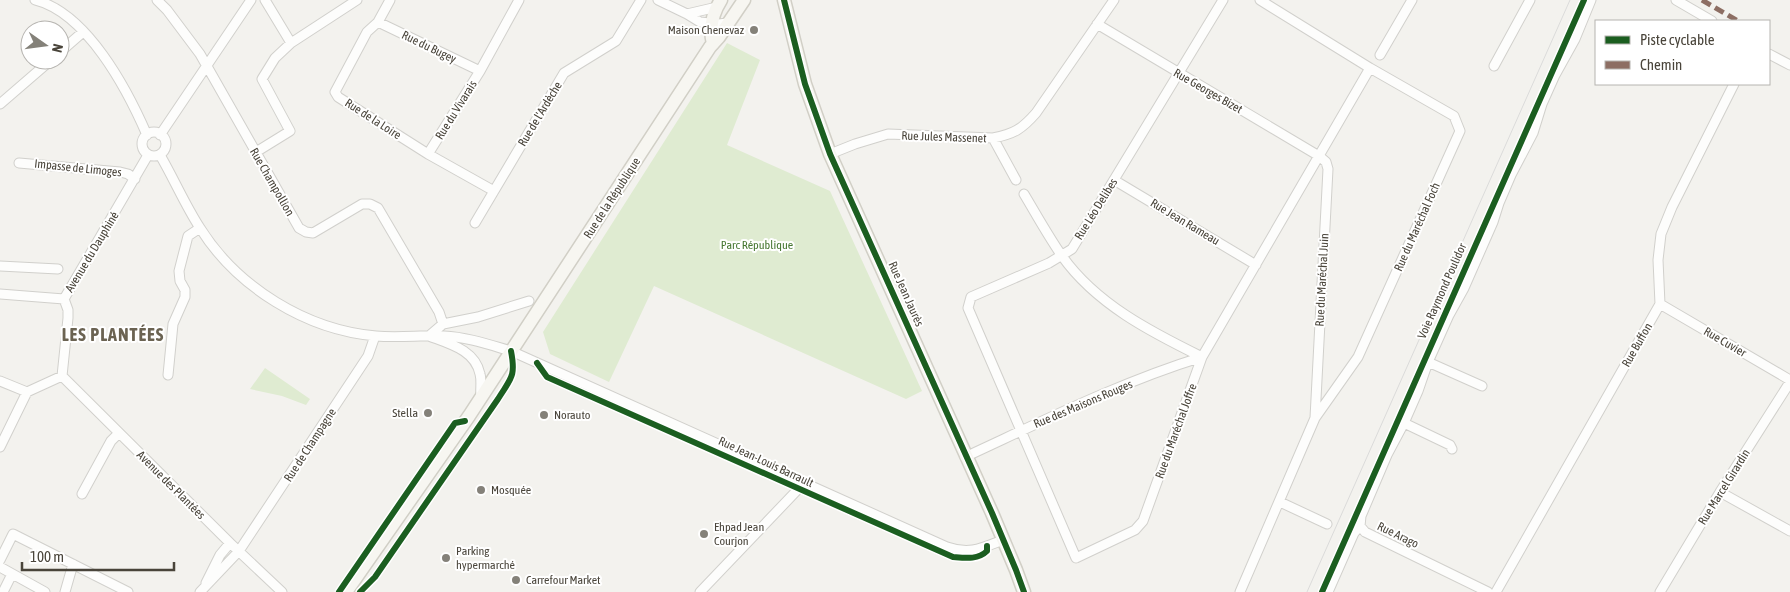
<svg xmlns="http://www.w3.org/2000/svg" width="1790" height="592" viewBox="0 0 1790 592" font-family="'Asap Condensed',sans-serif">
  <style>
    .green { fill: #dfebd1 }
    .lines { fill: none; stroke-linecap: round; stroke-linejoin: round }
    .street-casing { stroke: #d1d0cc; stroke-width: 11 }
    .secondary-casing { stroke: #d1cfc6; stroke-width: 15 }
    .street { stroke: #fdfdfc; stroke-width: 9 }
    .secondary { stroke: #f7f6f1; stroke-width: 12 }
    .tram { stroke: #dbdbda; stroke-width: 1 }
    .quiet { stroke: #8d6e63; stroke-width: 5; stroke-dasharray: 10 5; stroke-linecap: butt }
    .cycleway-casing { stroke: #fff; stroke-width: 9 }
    .cycleway { stroke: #1b5e20; stroke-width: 6 }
    .poi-dot { fill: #848179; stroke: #fff; stroke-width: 2 }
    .labels { text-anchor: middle; stroke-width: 4; stroke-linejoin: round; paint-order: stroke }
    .poi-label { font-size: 12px; fill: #49443a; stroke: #fff; text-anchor: start }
    .street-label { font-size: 12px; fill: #49443a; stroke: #fff }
    .park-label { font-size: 12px; fill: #467731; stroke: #fff }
    .district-label { font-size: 18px; font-weight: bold; letter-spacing: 1px; fill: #6b6352; stroke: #fff }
  </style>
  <rect width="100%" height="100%" fill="#f3f2ee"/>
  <path class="green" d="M727 43 760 60 727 145 830 191 922 391 906 399 654 286 609 382 550 354 543 332Z
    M265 368 310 399 306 405 282 396 250 389Z"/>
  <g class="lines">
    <g class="street-casing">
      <path id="street" d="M35 0C87 13 127 89 147 135
        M157 0 167 10 200 54 299 228 306 232 313 233 362 204H370L378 208 439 312 443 324
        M265 0 291 43
        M390 0 378 22 367 32 335 92 338 97 428 154
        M658 0 687 14 700 22 719 24 727 23
        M1223 0 1072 249 1049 263 971 297 968 308 1076 558 1135 530 1143 521 1202 357 1370 68
        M1260 0 1370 68 1454 116 1460 131 1358 357 1315 418
        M1676 0 1712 21
        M687 14 717 7
        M378 22 480 71
        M1097 24 1319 156 1326 162 1328 169 1315 418 1240 592
        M60 52 83 32
        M1769 54 1790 65
        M1380 55 1412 0
        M1494 66 1530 0
        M0 104 51 60
        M142 144a12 12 0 1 1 24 0a12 12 0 1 1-24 0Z
        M160 135 251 0
        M993 138 1016 180
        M256 152 290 131 262 79 275 58 291 43 357 0
        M830 154 855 144 888 134 993 138C1014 134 1022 129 1036 113L1114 0
        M160 155C174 179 185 205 200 228 237 287 306 330 376 336 399 338 422 335 444 336 467 337 490 345 511 351L947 547C970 555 982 548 1003 540
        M19 163 120 172 128 174 135 179
        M1114 180 1256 265
        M494 191 428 154 480 71 519 0
        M1024 194C1036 214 1048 236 1062 256 1096 304 1151 332 1202 357
        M475 223 564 73 616 41 641 0
        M0 266 58 269
        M0 294 64 299
        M1660 304 1790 380
        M1428 362 1482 386
        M168 375 173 324 185 297V290L180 281 179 271 188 236 200 228
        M62 376 230 543 282 592
        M0 381 27 392
        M481 397C480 390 482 381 480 374 475 350 450 344 429 336L443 324 478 317 529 301
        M1404 423 1450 445 1452 449
        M0 447 27 392 62 376 68 318V310L64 299 148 155
        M965 457C1043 421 1121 382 1202 357
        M1720 492 1790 531
        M82 494 111 441 119 433
        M1280 502 1327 524
        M0 560 13 534 128 592
        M0 567 45 592
        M206 583 220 555 230 543
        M3 592 12 574
        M65 592 73 564
        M200 592 239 551 368 356 375 336
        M700 592 804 483
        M1328 592 1354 533 1360 526
        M1488 592 1365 532 1360 526 1361 516 1387 455 1404 423 1418 391 1428 362 1449 315 1464 288 1493 222 1499 203 1511 175 1533 133 1542 104 1555 75 1575 39 1591 0
        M1496 592 1660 304 1658 260 1661 234 1672 207 1734 84
        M1660 592 1720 492 1790 382"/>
    </g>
    <g class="secondary-casing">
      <path id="secondary" d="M784 0 805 84 830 154 992 513 1016 570 1024 592
        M713 44C709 28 712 14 721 0
        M346 592 469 416 710 47 719 37 744 0"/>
    </g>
    <use href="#street" class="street"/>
    <use href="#secondary" class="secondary"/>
    <path class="tram" d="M1307 592 1570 0"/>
    <path class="quiet" d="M1702 0 1738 21"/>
    <g class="cycleway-casing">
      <path id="cycleway" d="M784 0 805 84 830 154 992 513 1016 570 1024 592
        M537 363 547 377 953 557C965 558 978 560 987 551V546
        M339 592 455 423 465 421
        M360 592 375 577 498 399C511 378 516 377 511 351
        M1322 592 1584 0"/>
    </g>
    <use href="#cycleway" class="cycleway"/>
  </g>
  <g class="poi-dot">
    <circle cx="754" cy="30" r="5"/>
    <circle cx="428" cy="413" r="5"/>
    <circle cx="544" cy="415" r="5"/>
    <circle cx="481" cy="490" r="5"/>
    <circle cx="704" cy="534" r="5"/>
    <circle cx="446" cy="558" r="5"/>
    <circle cx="516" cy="580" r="5"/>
  </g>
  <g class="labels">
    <g class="poi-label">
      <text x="744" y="34" text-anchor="end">Maison Chenevaz</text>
      <text x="418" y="417" text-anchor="end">Stella</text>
      <text x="554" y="419">Norauto</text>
      <text x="491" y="494">Mosquée</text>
      <text x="714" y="531">Ehpad Jean<tspan x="714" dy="14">Courjon</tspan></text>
      <text x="456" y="555">Parking<tspan x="456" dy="14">hypermarché</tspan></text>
      <text x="526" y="584">Carrefour Market</text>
    </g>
    <g class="street-label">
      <text transform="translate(429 47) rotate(26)" y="4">Rue du Bugey</text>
      <text transform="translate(1208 91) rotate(30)" y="4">Rue Georges Bizet</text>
      <text transform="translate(456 110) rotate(-58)" y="4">Rue du Vivarais</text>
      <text transform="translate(540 114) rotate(-59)" y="4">Rue de l'Ardèche</text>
      <text transform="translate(373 119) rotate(33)" y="4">Rue de la Loire</text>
      <text transform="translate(944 137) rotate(2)" y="4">Rue Jules Massenet</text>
      <text transform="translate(78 168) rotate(6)" y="4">Impasse de Limoges</text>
      <text transform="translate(272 182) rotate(60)" y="4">Rue Champollion</text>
      <text transform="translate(612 198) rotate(-57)" y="4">Rue de la République</text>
      <text transform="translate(1096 209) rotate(-58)" y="4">Rue Léo Delibes</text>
      <text transform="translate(1185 222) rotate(31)" y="4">Rue Jean Rameau</text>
      <text transform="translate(1417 227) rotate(-66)" y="4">Rue du Maréchal Foch</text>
      <text transform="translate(92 252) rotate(-59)" y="4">Avenue du Dauphiné</text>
      <text transform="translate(1322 280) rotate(-87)" y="4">Rue du Maréchal Juin</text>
      <text transform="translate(1442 291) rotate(-66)" y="4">Voie Raymond Poulidor</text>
      <text transform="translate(906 294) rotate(66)" y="4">Rue Jean Jaurès</text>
      <text transform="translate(1725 342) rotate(30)" y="4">Rue Cuvier</text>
      <text transform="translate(1637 345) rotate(-60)" y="4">Rue Buffon</text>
      <text transform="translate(1083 404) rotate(-23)" y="4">Rue des Maisons Rouges</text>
      <text transform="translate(1176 431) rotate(-70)" y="4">Rue du Maréchal Joffre</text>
      <text transform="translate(310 445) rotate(-57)" y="4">Rue de Champagne</text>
      <text transform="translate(766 462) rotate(25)" y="4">Rue Jean-Louis Barrault</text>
      <text transform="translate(171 485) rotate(45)" y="4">Avenue des Plantées</text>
      <text transform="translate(1724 487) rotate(-58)" y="4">Rue Marcel Girardin</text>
      <text transform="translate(1398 535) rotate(26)" y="4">Rue Arago</text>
    </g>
    <g class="park-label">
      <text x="757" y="249">Parc République</text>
    </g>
    <g class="district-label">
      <text x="113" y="341">LES PLANTÉES</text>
    </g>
  </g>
  <rect x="1595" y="20" width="175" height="65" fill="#ffffff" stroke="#b6b4b0"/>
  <rect x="1605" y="36" width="25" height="8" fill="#1b5e20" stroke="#b6b4b0"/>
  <text x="1640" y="45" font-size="15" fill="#49443a">Piste cyclable</text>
  <rect x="1605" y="61" width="25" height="8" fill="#8d6e63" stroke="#b6b4b0"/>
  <text x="1640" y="70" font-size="15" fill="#49443a">Chemin</text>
  <g transform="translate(45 45) rotate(104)"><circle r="24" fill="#ffffff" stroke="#b6b4b0"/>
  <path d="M0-4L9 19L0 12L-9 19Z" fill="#848179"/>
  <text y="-8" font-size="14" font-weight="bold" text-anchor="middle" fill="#49443a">N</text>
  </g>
  <path d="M22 562v8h152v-8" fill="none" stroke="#49443a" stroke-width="2.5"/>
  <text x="30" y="562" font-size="15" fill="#49443a" stroke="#ffffff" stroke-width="4" paint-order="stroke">100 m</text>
</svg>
